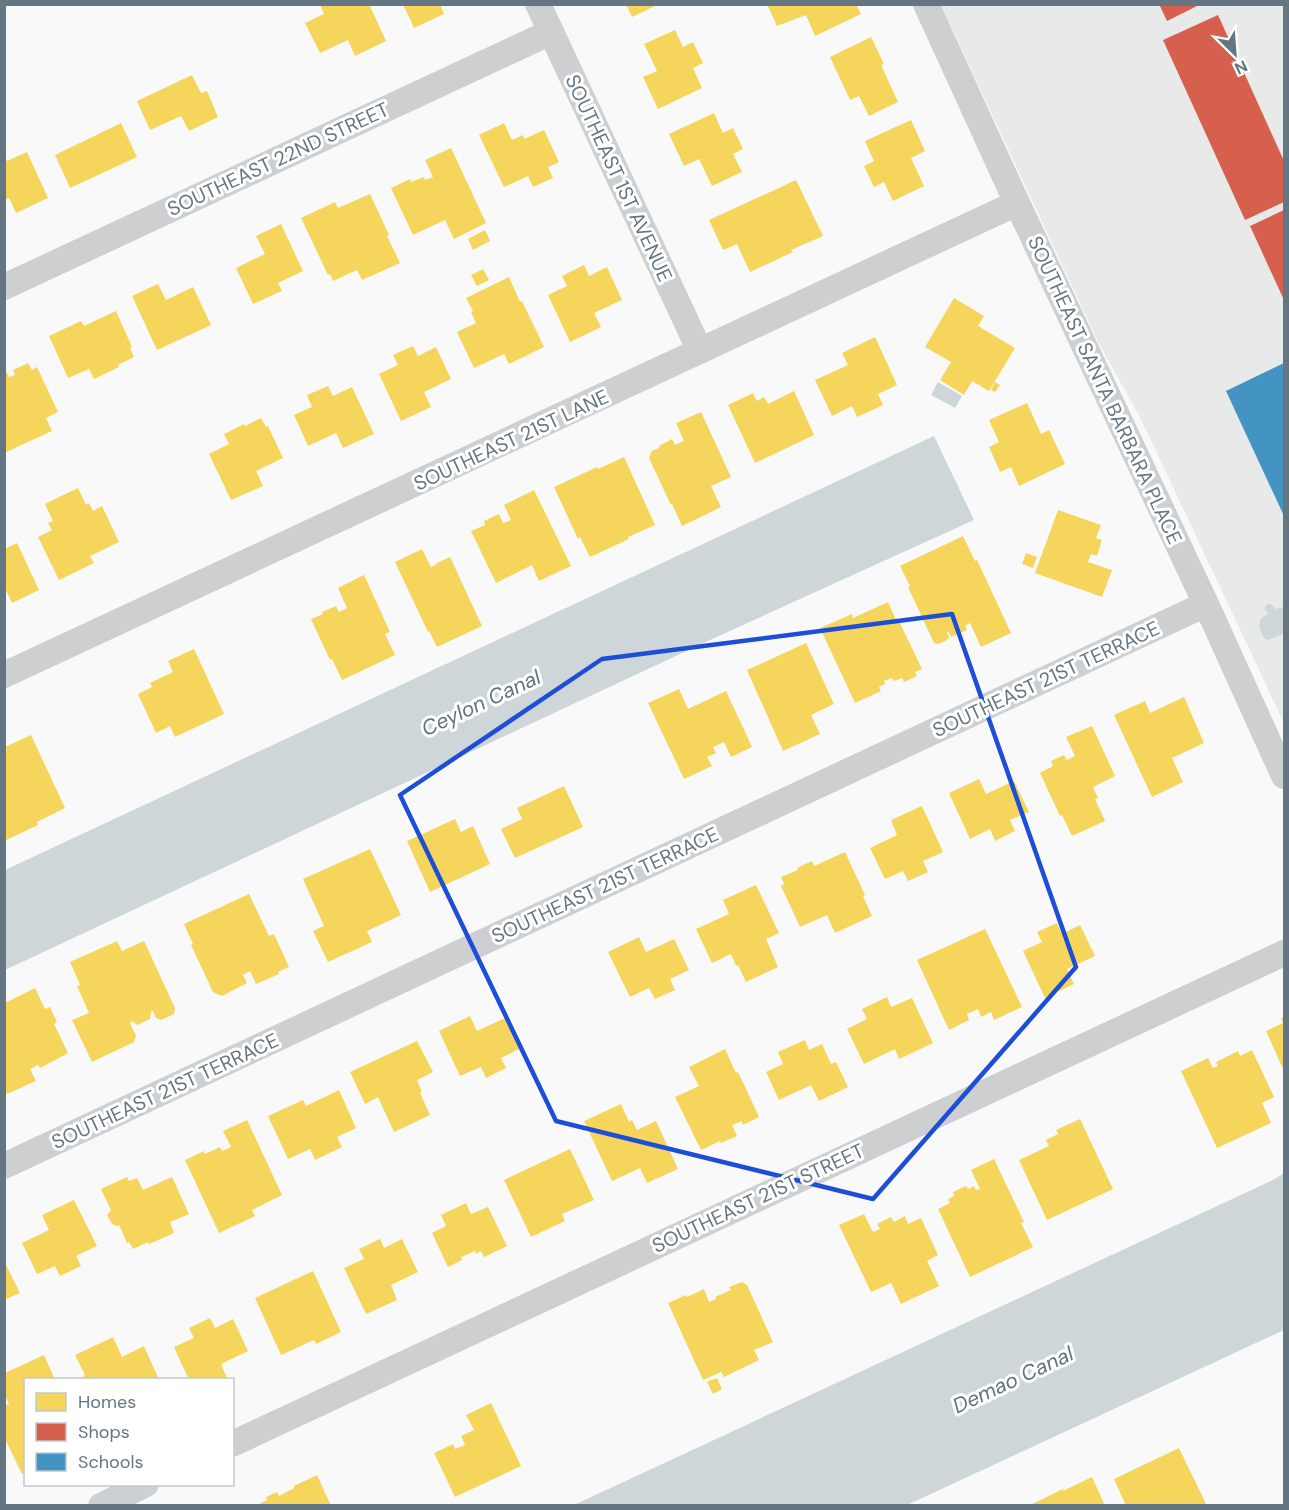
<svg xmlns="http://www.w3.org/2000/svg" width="1289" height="1510" viewBox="0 0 1289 1510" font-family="'DM Sans',sans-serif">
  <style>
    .built { fill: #e8e9e9 }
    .water { fill: #ced6d9 }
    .homes { fill: #f6d55c }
    .shops { fill: #d6604d }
    .schools { fill: #4393c3 }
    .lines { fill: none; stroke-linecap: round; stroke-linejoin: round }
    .stream { stroke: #ced6d9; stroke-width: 8 }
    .minor { stroke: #cecfd0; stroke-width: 26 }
    .marked { fill: none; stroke: #1d4ed8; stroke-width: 4.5; stroke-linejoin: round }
    .labels { text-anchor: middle; stroke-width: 6; stroke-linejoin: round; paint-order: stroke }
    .street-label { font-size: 20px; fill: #657683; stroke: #fff }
    .water-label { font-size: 21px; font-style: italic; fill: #60757c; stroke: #fff }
  </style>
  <rect width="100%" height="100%" fill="#f9f9f9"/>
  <path class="built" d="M941 5H1284V723L1140 417 1099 344Z"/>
  <path class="water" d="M938 382 962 396 955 408 931 395Z
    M934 436 974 520 710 640 5 970V870Z
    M1284 607V633L1268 640 1264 638 1259 627 1261 618 1278 608Z
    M1284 1173V1330L907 1505H574L1275 1179Z"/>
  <path class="homes" d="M320 4H369L386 41 355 56 348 40 320 53 305 23 324 14Z
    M403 4H440L444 14 414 28Z
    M626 4H659L632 17Z
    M767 4H856L861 14 815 36 806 15 777 26Z
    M675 30 683 47 693 42 703 63 693 68 702 88 658 109 643 77 657 71 644 44Z
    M871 37 884 64 881 65 898 102 869 116 859 96 850 100 830 57Z
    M192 75 201 93 207 91 218 117 189 131 181 116 150 130 137 101Z
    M714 113 723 133 733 128 743 149 733 154 742 172 712 186 699 159 684 166 669 134Z
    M911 120 925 151 911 158 924 186 893 201 884 182 874 187 864 166 874 161 865 141Z
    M121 123 137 157 70 188 55 155Z
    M504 123 512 140 523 135 524 139 544 130 559 162 548 167 553 178 533 187 528 176 504 187 479 135Z
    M451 148 486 223 454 239 445 220 413 235 391 188 410 179 411 182 424 177 425 180 433 177 425 160Z
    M27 152 48 198 16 213 9 198 5 200V157L7 161Z
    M796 180 823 236 791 250 793 252 750 272 737 244 723 250 709 220Z
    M370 194 389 235 387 236 400 263 362 280 357 270 333 281 330 274 328 275 301 218 335 202 338 208Z
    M281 224 303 271 278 283 282 291 253 304 236 268 265 254 256 236Z
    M485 230 490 241 473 250 468 239Z
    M584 265 589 276 607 267 622 300 594 313 601 327 570 342 548 295 567 286 562 276Z
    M483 269 489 280 477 286 471 275Z
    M509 277 520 302 522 301 544 347 509 364 504 354 474 368 457 332 476 323 471 312 473 311 466 298Z
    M158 284 166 300 193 287 211 325 157 350 132 296Z
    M954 298 984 316 978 326 1015 348 989 391 972 381 964 395 940 380 951 362 925 347Z
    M116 311 132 347 130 348 134 357 118 365 119 367 94 379 89 369 68 378 49 336 81 321 84 326Z
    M875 337 897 385 878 394 883 405 857 417 852 406 832 416 815 380 848 365 842 353Z
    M413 346 418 356 436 347 451 379 424 392 431 407 401 421 379 374 398 365 393 355Z
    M28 363 32 370 37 367 58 412 46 418 52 431 4 453V367L9 377 15 375 13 370Z
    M995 382 1000 385 995 392 991 390Z
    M328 386 333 396 352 387 374 434 343 448 336 433 308 446 294 415 312 407 307 395Z
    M794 391 814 435 755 463 728 405 753 393 757 401 764 397 768 404Z
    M1027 403 1041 434 1049 430 1065 464 1019 486 1011 467 1000 472 989 447 999 442 989 420Z
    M701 412 731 477 711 486 721 507 682 526 672 504 671 505 649 458 652 451 659 448V446L672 439 675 445 684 441 676 423Z
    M261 418 266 427 268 426 283 458 256 471 263 486 231 500 209 454 229 444 224 434 244 424 245 426Z
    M624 457 655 525 628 537 629 539 590 557 580 537 578 539 554 487 597 467 598 469Z
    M78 488 86 505 89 503 93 511 102 506 119 542 90 556 94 563 59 580 38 537 52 530 48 523 53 521 45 504Z
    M534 490 571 566 539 581 532 565 496 583 471 531 485 525 484 521 499 514 503 523 511 520 504 505Z
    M1058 510 1101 525 1096 538 1102 540 1097 556 1091 554 1088 562 1112 570 1102 597 1035 573Z
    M963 536 975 561 977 560 1011 633 981 647 970 623 965 626 967 630 951 637 948 631 947 632 949 637 947 640 938 644 934 643 908 587 910 586 900 566Z
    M17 543 39 590 12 603 4 586V549Z
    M422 549 431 567 436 565 435 564 450 557 482 626 437 647 429 631 428 632 395 562Z
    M1026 553 1037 557 1033 568 1022 564Z
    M364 575 390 632 385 634 395 655 342 680 332 659 330 660 311 619 323 614 322 612 336 606 339 612 347 608 338 588Z
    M888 602 897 622 899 621 922 669 915 672 917 676 904 682 902 678 894 681 892 678 884 681 885 684 879 687 881 691 855 703 820 628 852 614 853 618Z
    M806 643 834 704 811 715 820 734 783 751 747 670Z
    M194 649 224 714 175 737 170 726 156 733 138 694 152 687 150 683 173 672 168 661Z
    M679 689 688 709 726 691 752 747 731 757 724 742 713 747 716 753 707 757 712 766 684 779 648 703Z
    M1184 697 1204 743 1172 758 1183 782 1152 797 1114 715 1145 701 1150 713Z
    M1092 726 1115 776 1093 787 1098 798 1095 799 1105 821 1072 836 1062 815 1060 816 1040 773 1053 766 1051 761 1064 755 1067 760 1075 756 1066 737Z
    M31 735 65 808 37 822 38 825 4 841V752L7 751 5 747Z
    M979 779 986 794 1014 781 1029 812 1010 820 1015 831 995 841 990 829 970 839 949 793Z
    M564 786 583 827 515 858 501 829 522 819 517 808Z
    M922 806 943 852 923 861 928 872 908 881 903 871 885 879 870 848 897 835 891 820Z
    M455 819 461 832 473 826 490 864 430 892 407 841Z
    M370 849 401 915 367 931 372 942 328 962 313 931 324 926 303 879Z
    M845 852 865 895 863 896 872 916 835 933 827 915 800 927 781 886 784 884 781 877 798 870 797 868 812 861 814 866Z
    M756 885 779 933 766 939 778 967 746 982 738 965 736 966 731 954 712 963 696 929 729 914 723 900Z
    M249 894 269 936 274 934 289 967 278 972 279 974 256 984 250 971 243 975 247 983 222 996 213 992 191 945 193 944 184 924Z
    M1057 923 1062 934 1080 925 1095 956 1067 969 1074 984 1045 998 1023 951 1042 942 1037 932Z
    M985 929 1022 1007 994 1020 991 1012 981 1017 978 1009 967 1014 969 1020 949 1030 917 960Z
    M639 937 646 952 674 939 689 970 670 979 675 990 655 999 649 988 630 997 608 952Z
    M117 941 122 951 144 941 175 1008 174 1014 161 1020 156 1018 153 1011 151 1012 150 1019 137 1025 132 1021 130 1023 136 1036 134 1042 92 1062 72 1020 89 1013 77 986 80 985 70 962Z
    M35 988 45 1009 50 1007 57 1022 54 1024 68 1053 40 1068 38 1065 30 1069 36 1081 7 1094 5 1089V1003Z
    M887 997 891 1007 912 998 933 1043 899 1059 895 1049 864 1064 847 1029 867 1019 862 1009Z
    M470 1016 477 1031 505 1018 519 1049 501 1058 506 1068 486 1078 481 1067 460 1076 439 1031Z
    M1284 1017V1071L1266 1031 1283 1023 1281 1018Z
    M805 1040 809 1050 822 1044 831 1064 836 1062 848 1087 819 1101 811 1085 779 1100 766 1072 783 1064 778 1052Z
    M417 1041 433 1072 417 1080 422 1092 420 1093 430 1115 394 1132 378 1097 365 1104 350 1072Z
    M725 1049 736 1073 738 1072 739 1074 759 1117 743 1125 742 1121 732 1125 737 1136 721 1143 720 1141 701 1150 675 1097 699 1086 689 1067Z
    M1252 1050 1274 1097 1262 1103 1271 1123 1217 1148 1181 1071 1208 1058 1213 1068 1218 1066 1216 1062 1238 1051 1240 1056Z
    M339 1090 356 1128 337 1137 342 1147 315 1160 310 1149 288 1159 268 1116 303 1100 306 1106Z
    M621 1104 629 1122 632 1120 637 1130 656 1121 678 1169 647 1183 640 1168 612 1181 584 1121Z
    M1080 1119 1113 1189 1047 1220 1019 1160 1049 1146 1046 1140 1058 1134 1056 1130Z
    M247 1120 282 1195 252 1210 255 1216 219 1233 185 1160 204 1151 205 1154 220 1147 222 1151 231 1147 223 1131Z
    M570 1149 594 1200 562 1214 565 1221 531 1237 504 1180Z
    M994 1159 1024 1222 1021 1223 1033 1247 970 1277 938 1209 950 1203 948 1199 954 1196 953 1192 966 1186 968 1189 974 1186 976 1190 980 1189 971 1170Z
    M127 1177 129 1181 137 1178 143 1190 172 1177 189 1214 170 1222 174 1233 149 1244 148 1242 133 1249 129 1242 127 1243 119 1225 116 1226 112 1224 107 1215 111 1210 101 1189Z
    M74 1200 97 1246 76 1256 81 1266 60 1276 55 1266 37 1274 22 1243 49 1230 42 1215Z
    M466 1203 471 1214 488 1207 507 1246 484 1257 481 1251 476 1254 475 1251 461 1257 462 1260 448 1267 432 1233 446 1226 441 1215Z
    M864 1214 873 1232 880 1229 877 1224 891 1217 894 1222 905 1216 908 1224 921 1218 938 1255 927 1261 939 1286 901 1304 891 1283 871 1292 839 1225Z
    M380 1239 384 1248 402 1239 418 1272 391 1285 397 1300 366 1314 344 1268 364 1259 359 1249Z
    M4 1261 20 1293 4 1300Z
    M313 1271 341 1332 316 1344 314 1340 281 1355 255 1298Z
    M742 1282 747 1285 773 1342 754 1350 759 1360 724 1377 721 1372 703 1380 668 1303 686 1295 687 1297 704 1289 709 1302 716 1299 715 1297 731 1290 729 1287Z
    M210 1318 215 1328 233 1319 248 1351 221 1364 227 1378 224 1380H189L174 1347 194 1338 189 1328Z
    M113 1337 122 1357 144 1346 159 1380H85L83 1376 85 1375 75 1355Z
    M44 1355 55 1380H26V1472L22 1474 4 1437V1406L9 1404 5 1395V1373Z
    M717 1378 722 1389 713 1394 707 1382Z
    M491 1403 521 1466 455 1497 434 1453 453 1444 455 1449 465 1445 461 1436 474 1430 466 1415Z
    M1179 1448 1207 1506H1173L1172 1503 1168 1506H1126L1114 1479Z
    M317 1475 331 1506H255L267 1500 266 1497 277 1492 279 1496 294 1488V1486Z
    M1092 1477 1105 1506H1028L1063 1489V1491Z"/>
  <path class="shops" d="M1159 4H1201L1167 21Z
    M1218 15 1284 161V202L1245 220 1163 40Z
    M1284 210V300L1250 226Z"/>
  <path class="schools" d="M1284 363V516L1226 391Z"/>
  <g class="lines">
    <path class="stream" d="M1269 608 1272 611"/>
    <path class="minor" d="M538 4 700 351
      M926 4 1017 203 1206 604 1284 776
      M4 287 551 32
      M4 675 1017 203
      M4 1166 1206 604
      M232 1444 1284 953
      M101 1506 146 1484"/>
  </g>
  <path class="marked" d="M952 614 1076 967 873 1199 556 1121 400 795 602 659Z"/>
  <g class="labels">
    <g class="street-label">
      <text transform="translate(278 159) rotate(-25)" y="7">SOUTHEAST 22ND STREET</text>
      <text transform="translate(619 178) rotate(65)" y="7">SOUTHEAST 1ST AVENUE</text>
      <text transform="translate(1105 390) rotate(65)" y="7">SOUTHEAST SANTA BARBARA PLACE</text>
      <text transform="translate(511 440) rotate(-25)" y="7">SOUTHEAST 21ST LANE</text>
      <text transform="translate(1046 679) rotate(-25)" y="7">SOUTHEAST 21ST TERRACE</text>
      <text transform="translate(605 885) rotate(-25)" y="7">SOUTHEAST 21ST TERRACE</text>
      <text transform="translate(165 1091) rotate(-25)" y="7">SOUTHEAST 21ST TERRACE</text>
      <text transform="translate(758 1198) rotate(-25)" y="7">SOUTHEAST 21ST STREET</text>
    </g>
    <g class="water-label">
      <text transform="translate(481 703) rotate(-25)" y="7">Ceylon Canal</text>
      <text transform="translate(1013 1380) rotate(-25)" y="7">Demao Canal</text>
    </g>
  </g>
  <rect width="1289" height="1510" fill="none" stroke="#657683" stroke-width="12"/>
  <rect x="24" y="1378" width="210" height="108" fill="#ffffff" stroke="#c1c8cd" stroke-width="1.5"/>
  <rect x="36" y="1393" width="30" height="18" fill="#f6d55c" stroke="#c1c8cd" stroke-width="1.5"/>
  <text x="78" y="1408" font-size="18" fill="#657683">Homes</text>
  <rect x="36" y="1423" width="30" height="18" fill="#d6604d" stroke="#c1c8cd" stroke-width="1.5"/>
  <text x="78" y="1438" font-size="18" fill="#657683">Shops</text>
  <rect x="36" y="1453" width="30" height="18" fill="#4393c3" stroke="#c1c8cd" stroke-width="1.5"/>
  <text x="78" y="1468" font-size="18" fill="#657683">Schools</text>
  <g transform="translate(1235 54) rotate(155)" stroke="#ffffff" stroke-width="4.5" paint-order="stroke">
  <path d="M0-4.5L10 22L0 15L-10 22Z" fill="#657683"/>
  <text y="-9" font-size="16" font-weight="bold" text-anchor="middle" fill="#657683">N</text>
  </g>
</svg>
